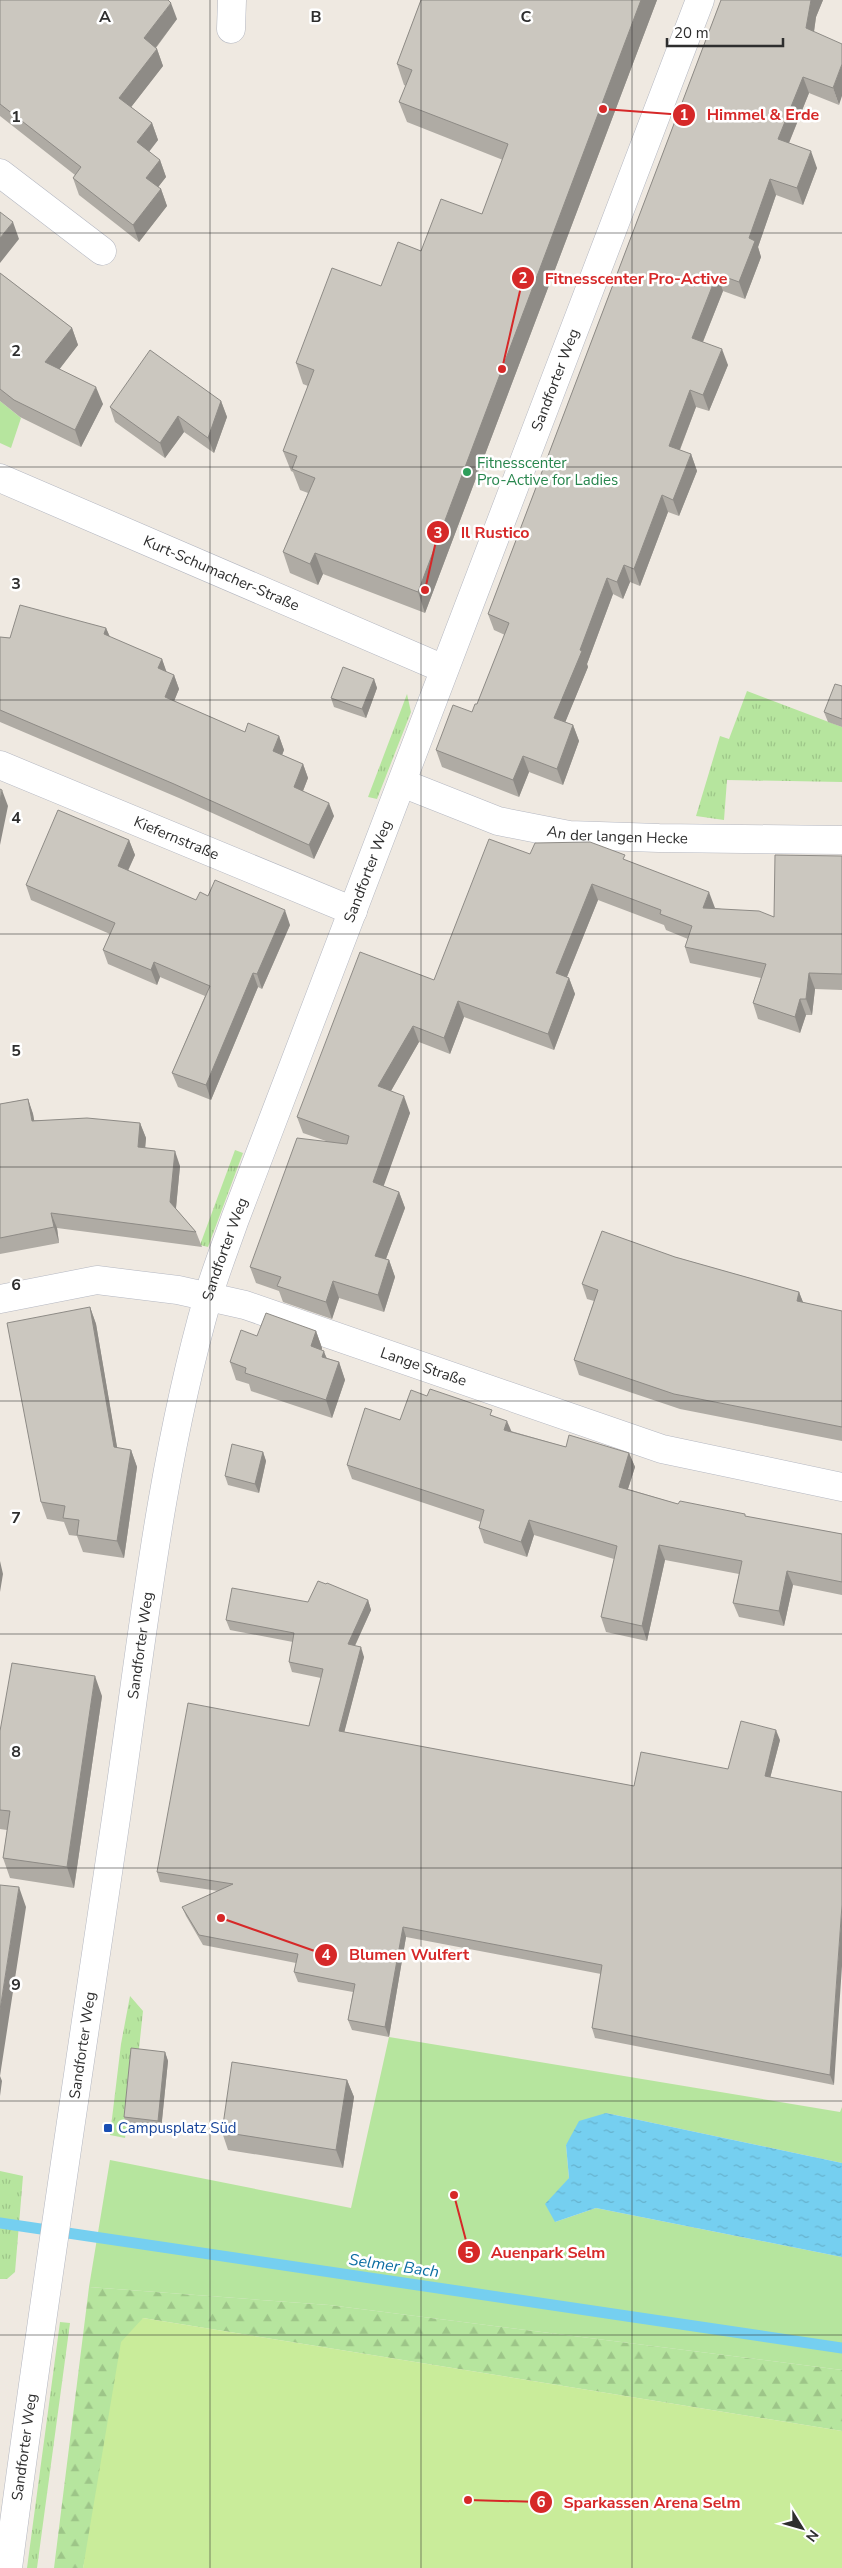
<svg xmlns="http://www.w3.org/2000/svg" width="842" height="2568" viewBox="0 0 842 2568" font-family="'Nunito Sans',sans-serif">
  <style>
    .grass { fill: url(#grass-tufts) }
    .forest { fill: url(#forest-firs) }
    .park { fill: #b6e59e }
    .pitch { fill: #c9ec9a }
    .water { fill: url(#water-ripples) }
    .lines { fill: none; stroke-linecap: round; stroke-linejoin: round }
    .stream { stroke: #75cff0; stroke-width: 11 }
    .minor-casing { stroke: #b4b7c1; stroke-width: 29 }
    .tertiary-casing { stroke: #b4b7c1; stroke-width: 29 }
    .minor { stroke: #fff; stroke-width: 28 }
    .tertiary { stroke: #fff; stroke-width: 28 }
    .wall { fill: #afaba4 }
    .shaded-wall { fill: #8e8b86 }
    .building { fill: #cbc7bf; stroke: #8e8b86 }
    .grid { fill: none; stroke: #2e2e2e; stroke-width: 1; stroke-opacity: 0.55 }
    .leisure-dot { fill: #2e9e5b; stroke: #fff; stroke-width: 2 }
    .transit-dot { fill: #1a4fb4; stroke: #fff; stroke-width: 2 }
    .labels { text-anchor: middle; stroke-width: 5; stroke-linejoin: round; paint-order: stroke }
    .street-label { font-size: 15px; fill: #2e2e2e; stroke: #fff }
    .leisure-label { font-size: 15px; fill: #27864d; stroke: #fff; text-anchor: start }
    .transit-label { font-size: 15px; fill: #164399; stroke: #fff; text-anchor: start }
    .water-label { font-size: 16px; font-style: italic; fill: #0d6fa3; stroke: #fff }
    .grid-label { font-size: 16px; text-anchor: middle; font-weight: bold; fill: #2e2e2e; stroke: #fff; stroke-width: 5; stroke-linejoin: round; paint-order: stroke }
    .leader { fill: none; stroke: #d62828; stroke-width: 2 }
    .callout-dot { fill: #d62828; stroke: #fff; stroke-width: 2 }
    .mark-label { font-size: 15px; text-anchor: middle; font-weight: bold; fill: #fff }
    .callout-label { font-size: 16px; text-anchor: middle; font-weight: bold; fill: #d62828; stroke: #fff; stroke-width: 5; stroke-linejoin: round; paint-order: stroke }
  </style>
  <defs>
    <pattern id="grass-tufts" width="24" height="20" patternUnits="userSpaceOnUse" patternTransform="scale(1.25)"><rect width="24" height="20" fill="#b6e59e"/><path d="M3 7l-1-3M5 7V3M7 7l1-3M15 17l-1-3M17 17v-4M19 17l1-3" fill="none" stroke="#9dc588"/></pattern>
    <pattern id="forest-firs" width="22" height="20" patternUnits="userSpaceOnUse" patternTransform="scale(1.25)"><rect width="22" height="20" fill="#b6e59e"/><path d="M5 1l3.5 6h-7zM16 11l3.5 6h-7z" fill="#9dc588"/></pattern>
    <pattern id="water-ripples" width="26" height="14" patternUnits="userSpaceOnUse" patternTransform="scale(1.25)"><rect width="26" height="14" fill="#75cff0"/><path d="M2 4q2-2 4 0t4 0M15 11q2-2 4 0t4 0" fill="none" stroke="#66b2ce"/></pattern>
  </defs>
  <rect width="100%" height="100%" fill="#efe9e1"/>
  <path class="grass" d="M747 691 842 727V782L727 780 724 820 696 816 720 736 729 739Z
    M407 694 411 712 377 799 368 797Z
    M235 1150 243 1153 208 1247 200 1245Z
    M130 1996 143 2011 138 2058 125 2138 110 2135 121 2044Z
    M0 2171 23 2176 15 2272 7 2279H0Z
    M60 2322 70 2323 37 2568H27Z"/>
  <path class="forest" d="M89 2287 329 2305 842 2370V2431L143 2318 83 2568H54Z"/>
  <path class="park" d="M0 401 21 418 11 448 0 443Z
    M389 2037 840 2112 842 2107V2163L606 2113 566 2145 569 2178 555 2222 596 2208 842 2257V2370L329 2305 89 2287 110 2160 351 2208Z"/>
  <path class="pitch" d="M143 2318 842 2431V2568H83L121 2342Z"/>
  <path class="water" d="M606 2113 842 2163V2257L596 2208 555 2222 545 2204 569 2178 566 2145 579 2121Z"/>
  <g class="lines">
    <path class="stream" d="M0 2223 842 2348"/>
    <g class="minor-casing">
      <g id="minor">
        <path d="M231 29 232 0"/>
        <path d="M0 173 102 251"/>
        <path id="s1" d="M0 478 444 669"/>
        <path id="s2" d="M0 765 353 911"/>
        <path id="s3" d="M402 783 498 821 569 835 659 838 842 840"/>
        <path id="s4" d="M0 1299 97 1280 178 1290 245 1305 662 1449 842 1487"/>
      </g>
    </g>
    <g class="tertiary-casing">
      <g id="tertiary">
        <path id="s5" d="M8 2568C40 2322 78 2077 114 1832 141 1653 158 1471 208 1297 216 1270 226 1245 235 1219L700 0"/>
      </g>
    </g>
    <use href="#minor" class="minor"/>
    <use href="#tertiary" class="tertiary"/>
  </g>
  <path class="wall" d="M0 0 177 19 156 48 157 49 163 66 131 107 152 123 158 140 149 152 160 160 166 177 158 187 161 189 167 206 139 242 79 195 73 178 75 175 0 116Z
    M421 0H657L425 613 323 574 318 585 290 573 283 552 308 493 300 490 293 472 291 471 283 451 308 386 303 384 296 363 421 251 482 214 503 160 407 122 399 102 406 86 404 85 397 64Z
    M721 0H823L816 17 814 32 839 105 809 93 789 143 817 168 803 205 776 195 758 247 761 257 745 299 723 291 703 342 728 365 709 411 696 407 680 450 691 454 697 471 679 516 668 512 640 586 630 582 623 599 613 594 587 664 588 667 565 722 573 725 579 741 563 785 529 772 519 797 442 767 436 750 472 712 477 704 505 635 494 630 488 614Z
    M0 273 72 328 78 345 59 369 103 404 81 447 20 417 0 401Z
    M221 401 227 417 214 453 184 432 165 458 115 422 110 407Z
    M106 628 110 637 162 659 166 672 174 675 179 689 174 701 245 732 279 736 284 750 282 755 303 764 308 778 303 791 334 816 314 859 179 798 0 722V637L10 638Z
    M374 679 377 688 366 718 334 707 331 698Z
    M842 686V727L828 722 824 712Z
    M129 840 135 855 128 871 196 900 208 896 290 925 262 989 258 987 211 1100 178 1087 172 1073 205 996 160 977 157 985 108 964 103 950 110 934 31 900 26 885Z
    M530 854 626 860 715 908 774 917 842 856V990L815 989 812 1015H806L800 1033 758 1019 753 1003 761 978 690 963 685 947 688 939 666 930 664 925 598 900 567 977 569 978 575 994 554 1050 464 1017 450 1054 419 1042 391 1091 410 1113 383 1186 399 1192 405 1208 386 1259 389 1260 395 1277 384 1312 339 1298 332 1319 283 1302 279 1291 256 1283 250 1267 326 1141 303 1133 297 1117 434 980Z
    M28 1099 33 1114 34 1120 140 1123 146 1138 145 1147 180 1166 176 1209 196 1232 202 1247 57 1228 59 1243 0 1254V1104Z
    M675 1257 799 1292 803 1303 842 1311V1441L680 1409 579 1375 574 1360 594 1301 587 1299 582 1284Z
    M90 1307 96 1324 117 1448 131 1450 137 1467 124 1558 83 1552 77 1536 69 1535 64 1522 47 1519 41 1502Z
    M316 1331 322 1348V1350L327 1358 339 1362 345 1380 332 1418 251 1391 249 1384 236 1380 230 1362 257 1336Z
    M427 1396 494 1416 511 1431 566 1447 629 1453 635 1467 628 1489 678 1504 842 1534V1595L793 1585 784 1626 739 1617 733 1603 739 1574 665 1560 647 1641 606 1632 601 1617 614 1559 534 1535 527 1557 484 1543 479 1528 481 1522 352 1479 347 1465Z
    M263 1452 266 1461 259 1493 228 1485 225 1476Z
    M368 1600 371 1610 355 1646 364 1657 344 1732 634 1786 728 1769 780 1740 770 1778 834 2085 595 2038 592 2028 601 1974 406 1937 389 2037 352 2030 348 2020 353 1992 298 1982 294 1972 296 1963 203 1945 186 1916 182 1907 218 1891 160 1882 157 1872 309 1726 321 1678 292 1672 289 1662 293 1642 230 1630 226 1620 308 1602Z
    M102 1696 74 1888 10 1878 3 1858 7 1830 0 1829V1731Z
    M165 2052 168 2061 161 2130 127 2126 124 2117Z
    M347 2080 354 2097 343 2168 228 2150 222 2132Z"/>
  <path class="shaded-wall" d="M641 0H657L425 613 418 592Z
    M811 0H823L816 17 812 45 806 28Z
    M171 3 177 19 150 55 144 38Z
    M157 49 163 66 125 115 119 98Z
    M842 64V96L839 105 833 88Z
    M803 77 809 93 784 155 778 139Z
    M152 123 158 140 143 159 137 142Z
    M811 151 817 168 803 205 797 188Z
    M160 160 166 177 152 195 146 178Z
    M770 179 776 195 758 247 761 257 745 299 739 282 749 238Z
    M161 189 167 206 139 242 133 225Z
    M13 222 19 239 0 263V238Z
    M717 274 723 291 698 354 692 338Z
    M72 328 78 345 52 379 45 362Z
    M722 349 728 365 709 411 703 395Z
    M96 387 103 404 81 447 75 430Z
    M690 390 696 407 675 462 669 446Z
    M221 401 227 417 214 453 208 438Z
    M178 416 184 432 165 458 160 443Z
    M691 454 697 471 679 516 673 500Z
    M662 495 668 512 640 586 634 569Z
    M315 553 323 574 318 585 310 564Z
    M624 565 630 582 623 599 617 582Z
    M607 578 613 594 587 664 588 667 560 735 554 718Z
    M106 628 112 642 104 634Z
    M162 659 167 673 158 668Z
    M174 675 179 689 170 711 165 697Z
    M374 679 377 688 366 718 362 709Z
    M573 725 579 741 563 785 557 769Z
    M279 736 284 750 278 765 273 751Z
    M523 756 529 772 519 797 513 780Z
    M303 764 308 778 299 801 294 787Z
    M2 790 8 806 0 845V801Z
    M329 803 334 816 314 859 309 845Z
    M129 840 135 855 123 881 118 866Z
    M592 884 598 900 562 989 556 973Z
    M709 892 715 908H703Z
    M285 910 290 925 262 989 257 974Z
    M154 962 160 977 157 985 151 970Z
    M253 973 258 987 211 1100 206 1085Z
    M809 973 815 989 812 1015 806 999Z
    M569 978 575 994 554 1050 548 1034Z
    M800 999 806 1015 800 1033 795 1017Z
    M458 1001 464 1017 450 1054 444 1038Z
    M413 1026 419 1042 384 1103 378 1086Z
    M404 1096 410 1113 379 1199 373 1182Z
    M28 1099 33 1114 37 1136 32 1121Z
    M140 1123 146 1138 144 1162 138 1147Z
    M175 1151 180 1166 175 1217 170 1202Z
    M399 1192 405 1208 381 1272 375 1256Z
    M51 1213 57 1228 59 1243 54 1227Z
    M389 1260 395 1277 384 1312 378 1295Z
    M333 1281 339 1298 332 1319 326 1302Z
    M799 1292 805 1307 797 1301Z
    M90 1307 96 1324 120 1464 114 1447Z
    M316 1331 322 1348 317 1364 311 1346Z
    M324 1351 330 1369 322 1357Z
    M339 1362 345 1380 332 1418 326 1400Z
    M507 1421 513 1435 504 1430Z
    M131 1450 137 1467 124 1558 117 1541Z
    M263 1452 266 1461 259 1493 255 1484Z
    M629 1453 635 1467 624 1501 619 1487Z
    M529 1520 534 1535 527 1557 521 1542Z
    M659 1545 665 1560 647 1641 642 1626Z
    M0 1561 3 1574 0 1592Z
    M787 1571 793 1585 784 1626 779 1611Z
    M368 1600 371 1610 351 1654 348 1644Z
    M361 1647 364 1657 342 1741 339 1731Z
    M95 1676 102 1696 74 1888 67 1867Z
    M776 1730 780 1740 768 1786 765 1776Z
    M19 1887 26 1907 0 2076 2 2081 0 2096V2010Z
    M842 1905V1966L834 2085 830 2075Z
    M403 1927 406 1937 389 2037 385 2027Z
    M165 2052 168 2061 161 2130 158 2121Z
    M347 2080 354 2097 343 2168 336 2150Z"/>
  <path class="building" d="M0 0H168L171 3 144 38 157 49 119 98 152 123 137 142 160 160 146 178 161 189 133 225 73 178 81 167 0 104Z
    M421 0H641L418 592 315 553 310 564 283 552 315 478 292 469 297 456 283 451 314 370 296 363 332 268 381 286 398 242 421 251 441 199 482 214 508 144 399 102 412 70 397 64Z
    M721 0H811L806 28 842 44V64L833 88 803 77 778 139 811 151 797 188 770 179 749 238 755 241 739 282 717 274 692 338 722 349 703 395 690 390 669 446 691 454 673 500 662 495 634 569 624 565 617 582 607 578 580 650 582 651 554 718 573 725 557 769 523 756 513 780 436 750 453 705 472 712 475 704H477L509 623 488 614Z
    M0 212 13 222 0 238Z
    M0 273 72 328 45 362 96 387 75 430 14 400 0 389Z
    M150 350 221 401 208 438 178 416 160 443 110 407Z
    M20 605 106 628 104 634 162 659 158 668 174 675 165 697 245 732 248 723 279 736 273 751 303 764 294 787 329 803 309 845 174 784 0 710V637L10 638Z
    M343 667 374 679 362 709 331 698Z
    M835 684 842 686V719L824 712Z
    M0 789 2 790 0 801Z
    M58 810 129 840 118 866 196 900 200 892 208 896 215 880 285 910 257 974 253 973 206 1085 172 1073 210 986 154 962 151 970 103 950 115 923 26 885Z
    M489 839 530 854 535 843 590 842 625 855 623 859 709 892 703 908 759 911 774 917 775 855 842 856V974L809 973 806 999H800L795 1017 753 1003 766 964 685 947 692 926 660 914 661 910 592 884 556 973 569 978 548 1034 458 1001 444 1038 413 1026 378 1086 404 1096 373 1182 399 1192 375 1256 389 1260 378 1295 333 1281 326 1302 277 1286 281 1277 250 1267 297 1138 347 1144 349 1136 297 1117 360 952 434 980Z
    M28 1099 32 1121 87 1118 140 1123 138 1147 175 1151 170 1202 196 1232 51 1213 54 1227 0 1238V1104Z
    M602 1231 675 1257 799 1292 797 1301 842 1311V1427L674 1394 574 1360 598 1290 582 1284Z
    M90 1307 114 1447 131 1450 117 1541 77 1535 79 1520 63 1518 65 1506 41 1502 7 1323Z
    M266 1313 316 1331 311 1346 324 1351 322 1357 339 1362 326 1400 245 1373 246 1368 230 1362 241 1330 257 1336Z
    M430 1389 492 1410 490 1415 507 1421 504 1430 566 1447 569 1435 629 1453 619 1487 678 1504 680 1501 745 1514V1516L842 1534V1582L787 1571 779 1611 733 1603 742 1561 659 1545 642 1626 601 1617 617 1546 529 1520 521 1542 479 1528 484 1510 347 1465 365 1408 400 1420 411 1390 427 1396Z
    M232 1444 263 1452 255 1484 225 1476Z
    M318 1581 326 1584 327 1583 368 1600 348 1644 361 1647 339 1731 634 1786 641 1752 728 1769 741 1721 776 1730 765 1776 842 1792V1905L830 2075 592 2028 602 1965 403 1927 385 2027 348 2020 355 1984 294 1972 298 1954 199 1935 182 1907 233 1884 157 1872 188 1703 309 1726 323 1669 289 1662 294 1633 226 1620 232 1588 308 1602Z
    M12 1663 95 1676 67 1867 3 1858 10 1811 0 1810V1731Z
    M0 1885 19 1887 0 2010Z
    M131 2048 165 2052 158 2121 124 2117Z
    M232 2062 347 2080 336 2150 222 2132Z"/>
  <path class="grid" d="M210 0V2568M421 0V2568M632 0V2568M0 233H842M0 467H842M0 700H842M0 934H842M0 1167H842M0 1401H842M0 1634H842M0 1868H842M0 2101H842M0 2335H842"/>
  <circle class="leisure-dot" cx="467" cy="472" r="5"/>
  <rect class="transit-dot" x="103" y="2123" width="10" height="10" rx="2.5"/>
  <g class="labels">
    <g class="street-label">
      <text dy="5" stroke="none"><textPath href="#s5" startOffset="2268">Sandforter Weg</textPath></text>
      <text dy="5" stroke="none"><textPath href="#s1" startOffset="241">Kurt-Schumacher-Straße</textPath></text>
      <text dy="5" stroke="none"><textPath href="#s3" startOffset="224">An der langen Hecke</textPath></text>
      <text dy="5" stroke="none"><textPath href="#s2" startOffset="191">Kiefernstraße</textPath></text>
      <text dy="5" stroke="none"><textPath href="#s5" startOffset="1742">Sandforter Weg</textPath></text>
      <text dy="5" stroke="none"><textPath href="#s5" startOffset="1338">Sandforter Weg</textPath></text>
      <text dy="5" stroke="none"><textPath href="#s4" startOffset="438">Lange Straße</textPath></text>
      <text dy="5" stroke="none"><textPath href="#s5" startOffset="932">Sandforter Weg</textPath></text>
      <text dy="5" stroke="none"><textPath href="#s5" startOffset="528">Sandforter Weg</textPath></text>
      <text dy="5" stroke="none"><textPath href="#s5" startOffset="122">Sandforter Weg</textPath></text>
    </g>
    <g class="leisure-label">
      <text x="477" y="468">Fitnesscenter<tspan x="477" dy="17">Pro-Active for Ladies</tspan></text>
    </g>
    <g class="transit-label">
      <text x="118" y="2133">Campusplatz Süd</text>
    </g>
    <g class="water-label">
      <text transform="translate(394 2265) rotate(8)" y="6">Selmer Bach</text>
    </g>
  </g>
  <g class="grid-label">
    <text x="105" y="22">A</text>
    <text x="316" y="22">B</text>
    <text x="526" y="22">C</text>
    <text x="16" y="122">1</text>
    <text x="16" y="356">2</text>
    <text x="16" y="589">3</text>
    <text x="16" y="823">4</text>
    <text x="16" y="1056">5</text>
    <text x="16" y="1290">6</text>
    <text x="16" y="1523">7</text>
    <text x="16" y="1757">8</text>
    <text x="16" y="1990">9</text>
  </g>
  <path class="leader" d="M603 109L684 115M502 369L523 278M425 590L438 532M221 1918L326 1955M454 2195L469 2252M468 2500L541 2502"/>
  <g class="callout-dot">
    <circle cx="603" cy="109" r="5"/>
    <circle cx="502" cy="369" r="5"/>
    <circle cx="425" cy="590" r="5"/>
    <circle cx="221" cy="1918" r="5"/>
    <circle cx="454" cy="2195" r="5"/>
    <circle cx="468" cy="2500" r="5"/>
    <circle cx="684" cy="115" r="12"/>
    <circle cx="523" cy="278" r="12"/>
    <circle cx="438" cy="532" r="12"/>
    <circle cx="326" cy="1955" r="12"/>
    <circle cx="469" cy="2252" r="12"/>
    <circle cx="541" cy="2502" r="12"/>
  </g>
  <g class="mark-label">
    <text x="684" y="120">1</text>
    <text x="523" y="283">2</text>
    <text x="438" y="538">3</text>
    <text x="326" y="1960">4</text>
    <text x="469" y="2258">5</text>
    <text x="541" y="2507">6</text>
  </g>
  <g class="callout-label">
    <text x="763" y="120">Himmel &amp; Erde</text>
    <text x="636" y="284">Fitnesscenter Pro-Active</text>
    <text x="495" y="538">Il Rustico</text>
    <text x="409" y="1960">Blumen Wulfert</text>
    <text x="548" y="2258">Auenpark Selm</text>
    <text x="652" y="2508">Sparkassen Arena Selm</text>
  </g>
  <g transform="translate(802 2528) rotate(127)" stroke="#ffffff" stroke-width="4" paint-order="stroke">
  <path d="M0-4L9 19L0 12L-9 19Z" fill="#2e2e2e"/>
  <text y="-8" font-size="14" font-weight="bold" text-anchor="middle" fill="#2e2e2e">N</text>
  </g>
  <path d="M667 38v8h116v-8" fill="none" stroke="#2e2e2e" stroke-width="2.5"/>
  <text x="674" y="38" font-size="15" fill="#2e2e2e" stroke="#ffffff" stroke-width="4" paint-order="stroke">20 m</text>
</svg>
